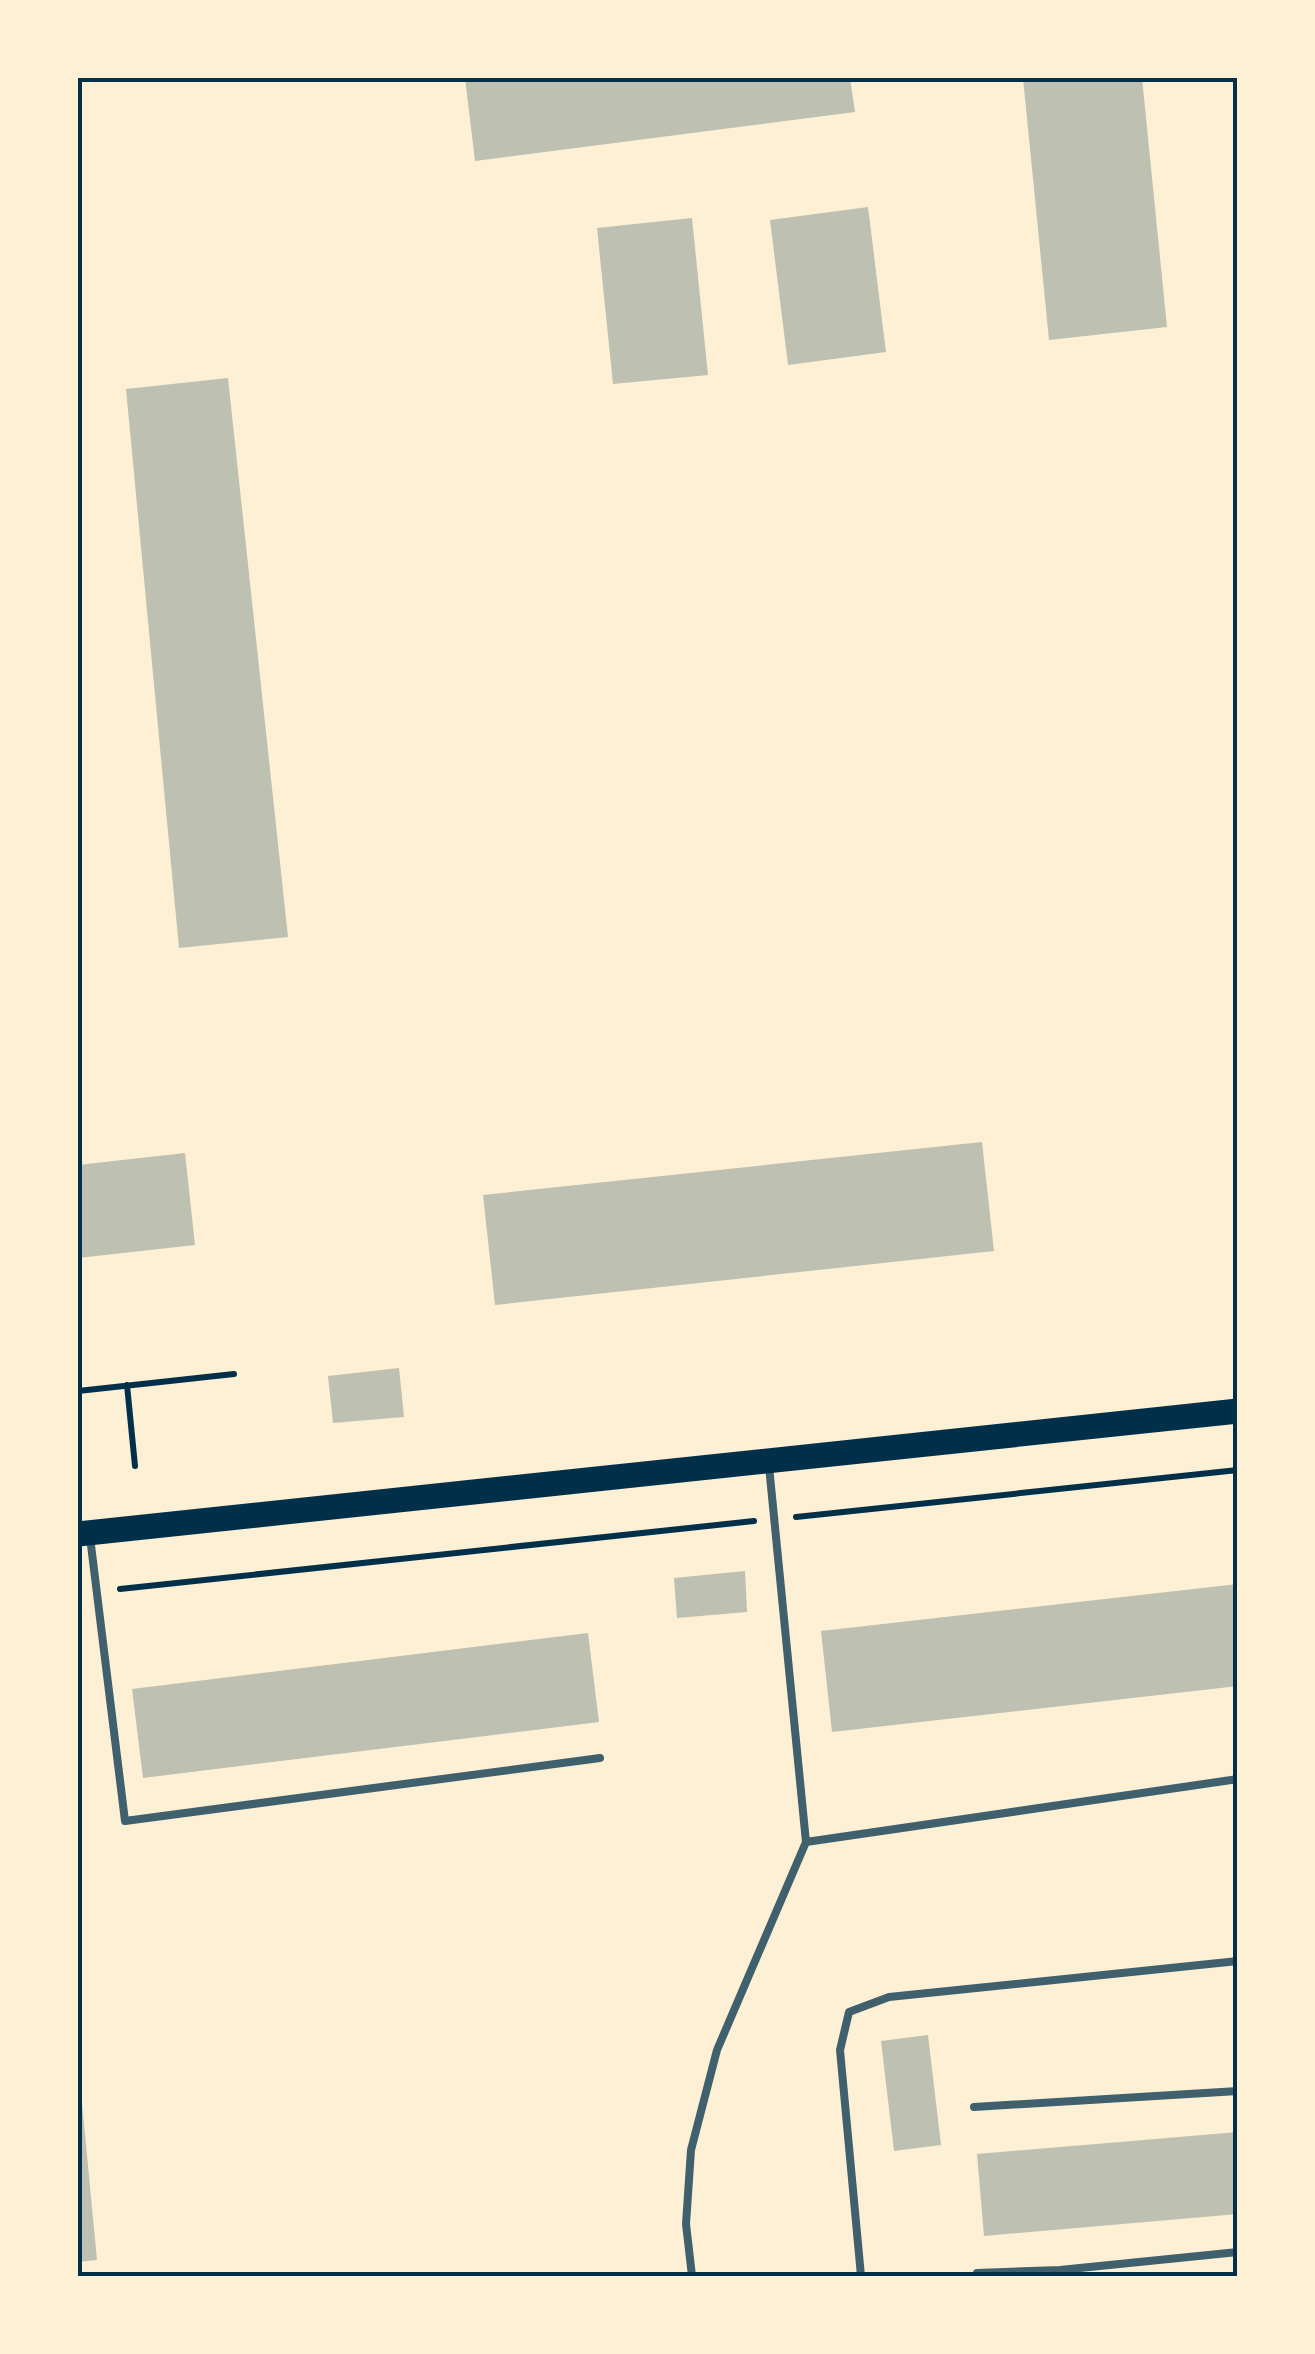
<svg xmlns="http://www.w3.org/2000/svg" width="1315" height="2354" viewBox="0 0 1315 2354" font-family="'DM Sans',sans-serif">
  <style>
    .building { fill: #bec0b2 }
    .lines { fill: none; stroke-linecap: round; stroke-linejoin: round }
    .path { stroke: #003049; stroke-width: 6 }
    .service { stroke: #3f606c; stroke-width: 8 }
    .primary { stroke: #003049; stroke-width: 25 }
    .neatline { fill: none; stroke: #003049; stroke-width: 4 }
  </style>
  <rect width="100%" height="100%" fill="#fdf0d5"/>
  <path class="building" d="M465 78H850L855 112 475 161Z
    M1023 78H1142L1167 327 1049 340Z
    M868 207 886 352 788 365 770 220Z
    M692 218 708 375 613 384 597 228Z
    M228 378 288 937 179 948 126 389Z
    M982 1142 994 1251 495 1305 483 1195Z
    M185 1153 195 1245 78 1258V1165Z
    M399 1368 404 1417 333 1423 328 1376Z
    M745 1571 747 1612 677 1618 674 1578Z
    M1238 1584V1686L832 1732 821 1631Z
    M588 1633 599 1722 143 1778 132 1689Z
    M928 2035 941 2145 894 2151 881 2041Z
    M78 2082H80L97 2260 78 2262Z
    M1238 2132V2214L984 2236 977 2154Z"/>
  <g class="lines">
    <path class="path" d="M127 1385 135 1466
      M78 1391 234 1374
      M796 1517 1238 1470
      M120 1589 754 1521"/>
    <path class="service" d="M90 1537 125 1821 600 1758
      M806 1842 1238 1779
      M974 2107 1238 2091
      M977 2273 1060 2270 1238 2252
      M692 2276 686 2224 691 2150 717 2050 806 1842 769 1466
      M861 2276 840 2050 849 2012 889 1997 1238 1961"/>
    <path class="primary" d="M78 1534 1238 1411"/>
  </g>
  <rect width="1315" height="2354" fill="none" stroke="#fdf0d5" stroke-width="160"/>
  <rect x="80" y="80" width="1155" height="2194" class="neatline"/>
</svg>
